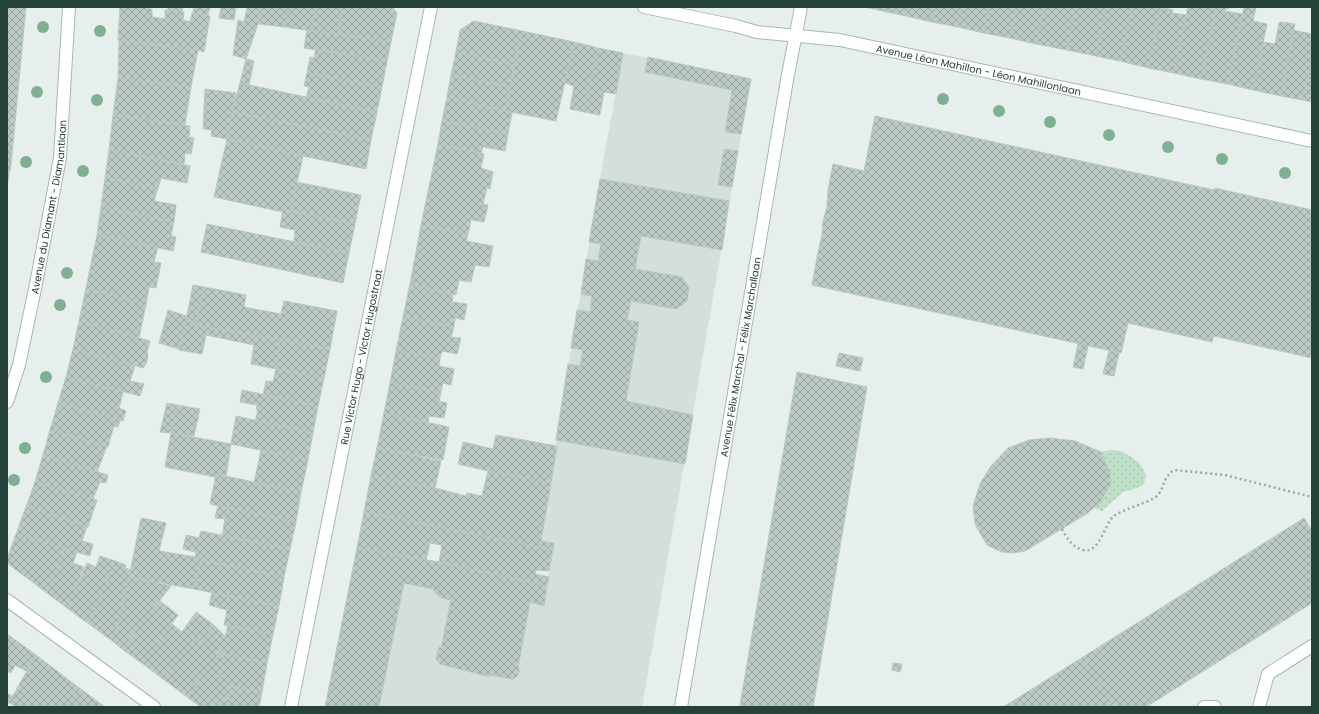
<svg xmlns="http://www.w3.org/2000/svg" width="1319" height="714" viewBox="0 0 1319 714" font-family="Poppins,sans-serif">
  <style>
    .built { fill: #d4dfda }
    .park { fill: url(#park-dots) }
    .building { fill: url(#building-cross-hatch); stroke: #b8c9c2 }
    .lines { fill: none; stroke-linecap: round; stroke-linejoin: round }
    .minor-casing { stroke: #a8b8b2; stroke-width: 14 }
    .path { stroke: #86b3a5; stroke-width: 2.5; stroke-dasharray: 2 3; stroke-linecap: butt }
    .minor { stroke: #fff; stroke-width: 12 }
    .tree { fill: #80af93 }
    .labels { text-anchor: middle; stroke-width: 3; stroke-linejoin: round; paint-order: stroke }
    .street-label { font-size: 10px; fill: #24423a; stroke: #f7fbf9 }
  </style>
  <defs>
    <pattern id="park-dots" width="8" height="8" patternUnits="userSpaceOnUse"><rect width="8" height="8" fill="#bfe0c8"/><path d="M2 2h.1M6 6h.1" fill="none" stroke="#a4c1ad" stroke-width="1.8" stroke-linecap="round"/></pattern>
    <pattern id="building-cross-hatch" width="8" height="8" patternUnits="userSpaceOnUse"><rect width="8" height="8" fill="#bbcac4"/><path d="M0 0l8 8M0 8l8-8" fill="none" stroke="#98a6a0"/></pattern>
  </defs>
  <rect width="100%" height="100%" fill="#e6efeb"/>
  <path class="built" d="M623 53 751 79 642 707H325L357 548 547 586 554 544 541 541 557 446 556 440 600 179Z"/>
  <path class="park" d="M1111 450 1120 451 1132 457 1140 464 1146 475 1144 484 1138 488 1123 492 1102 511 1094 508 1111 484 1110 473 1101 452Z"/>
  <path class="building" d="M7 7H26L15 123 7 122Z
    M120 7H148L152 10V17L165 19V10L182 12H184L183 20 190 22 192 13 210 16 204 52 198 50 118 40Z
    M168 7H183L182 12 168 10Z
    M194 7H210L208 15 193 13Z
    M221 7H236L234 20 219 18Z
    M247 7H262L258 24 246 59 233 55 238 20 244 22Z
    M262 7H289L285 27 258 24Z
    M289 7H316L311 31 285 27Z
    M316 7H342L338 34 311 31Z
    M342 7H392L397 13 391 42 338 34Z
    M864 7H908L906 16Z
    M908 7H936L932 22 906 16Z
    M936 7H962L958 27 932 22Z
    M962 7H989L984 33 958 27Z
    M989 7H1016L1010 38 984 33Z
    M1016 7H1044L1036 44 1010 38Z
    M1044 7H1075L1067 50 1036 44Z
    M1075 7H1106L1096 56 1067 50Z
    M1106 7H1132L1120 61 1096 56Z
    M1132 7H1161L1148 68 1120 61Z
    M1161 7 1173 10 1172 13 1186 15 1174 73 1148 68Z
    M1188 7H1206L1216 9 1201 79 1174 73Z
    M1216 7H1229L1228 9 1226 8 1225 11 1242 14 1228 84 1201 79Z
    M1244 7 1256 8 1253 21 1267 24 1253 90 1228 84Z
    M474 21 522 31 514 65 456 52 460 30Z
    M1281 22 1295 24 1281 96 1253 90 1263 42 1275 44 1279 23Z
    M307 30 391 42 387 61 304 48Z
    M1293 30 1312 34V61L1302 100 1281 96Z
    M522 31 574 42 556 121 505 111Z
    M119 40 198 50 191 87 118 78Z
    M574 42 598 48 584 112 570 109 574 86 565 83Z
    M598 48 623 53 616 94 604 92 600 115 584 112Z
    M316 49 387 61 382 87 307 73 310 57 314 58Z
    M456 52 514 65 510 87 451 75Z
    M648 57 751 79 741 134 725 132 732 90 645 72Z
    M246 59 254 61 249 85 240 83Z
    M1312 61V102L1302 100Z
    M307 73 382 87 377 112 306 98 309 87 304 86Z
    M451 75 510 87 505 111 447 97Z
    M118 78 191 87 185 125 113 115Z
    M240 83 377 112 371 140 232 112Z
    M205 89 236 93 227 139 211 136 212 130 203 129Z
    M447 97 512 113 508 134 442 121Z
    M232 112 371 140 366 169 303 156 227 139Z
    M113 115 190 126 189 137 194 138 191 154 185 153 184 164 109 150Z
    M875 116 1214 190 1215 188 1312 210V358L1214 336 1212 342 1128 323 1121 353 812 285 818 252 822 235 823 221 827 207 828 190 833 164 864 171Z
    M442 121 508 134 505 151 483 147 481 153 438 144Z
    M7 122 15 123 11 164 7 163Z
    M227 139 303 156 291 211 283 209V212L214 197Z
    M438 144 484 154 481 168 493 172 490 189 487 188 483 204 488 205 484 222 471 220 468 234 421 225Z
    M724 149 738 151 732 187 718 185Z
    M109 150 190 166 187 183 161 178 158 188 105 178Z
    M7 163 11 164 7 187Z
    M105 178 158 188 154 201 176 205 174 222 101 207Z
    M600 179 729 201 722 250 641 236 635 269 682 277 689 288 687 301 676 309 631 301 627 320 639 322 626 401 693 415 685 464 556 440 568 364 580 366 583 350 571 348 577 310 590 312 592 296 581 294 586 259 598 261 601 244 589 242Z
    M296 182 361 195 355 224 291 211Z
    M101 207 174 222 171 236 176 237 173 251 97 235Z
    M283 209 355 224 349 253 294 242 295 230 280 227Z
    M207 224 349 253 343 283 201 252Z
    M421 225 468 234 466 241 493 246 489 267 475 265 471 282 459 280 456 295 410 284Z
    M97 235 158 247 154 262 161 263 156 288 149 287 146 305 86 288Z
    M410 284 453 295 452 302 467 304 464 320 455 318 454 327 403 317Z
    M193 285 204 287 196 322 186 320Z
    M204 287 246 295 244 307 281 314 284 301 337 311 330 349 196 325Z
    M86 288 146 305 139 338 79 321Z
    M168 310 187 316 179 349 159 343Z
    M403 317 454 327 451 337 461 338 457 354 442 351 440 358 396 351Z
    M186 320 196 322V325L280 340 276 369 251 364 254 345 206 335 202 354 179 350Z
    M79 321 150 341 147 352 148 357 146 364 143 368 73 349Z
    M280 340 330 349 324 378 276 369Z
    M1078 344 1088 346 1083 369 1073 367Z
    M73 349 135 366 130 381 144 384 140 396 66 377Z
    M396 351 440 358 439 366 454 369 451 385 443 383 441 392 390 383Z
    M1109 351 1119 353 1114 376 1103 374Z
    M839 353 863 358 860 371 836 366Z
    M276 369 324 378 318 406 263 395 266 381 273 382Z
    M797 372 867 387 813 707H750L740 705Z
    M66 377 123 392 119 408 126 411 123 421 58 403Z
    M390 383 441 392 439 401 447 403 444 418 429 416 428 423 384 413Z
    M242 390 318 406 313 433 255 421 258 410H256L257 405 240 402Z
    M58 403 120 420 118 427 114 426 108 447 50 430Z
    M167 403 177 405 171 433 160 432Z
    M177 405 200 409 194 436 171 433Z
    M384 413 449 427 443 460 377 448Z
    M236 416 313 433 308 460 231 444Z
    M50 430 107 446 97 472 43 455Z
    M171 433 231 444 226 477 216 474 215 477 165 467Z
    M496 435 557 446 551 483 488 471 458 464 463 442 493 449Z
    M1050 438 1075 441 1101 452 1110 473 1111 484 1100 502 1088 513 1025 551 1013 553 1002 552 987 545 975 524 973 506 980 484 991 466 1008 448 1029 440Z
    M377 448 441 461 435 488 371 476Z
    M261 450 308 460 301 492 254 483Z
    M43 455 108 475 106 483 100 482 93 499 35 482Z
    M488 471 551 483 541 541 554 543 553 550 364 512 371 476 435 488 466 496 467 493 482 496Z
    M216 474 301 492 296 522 210 504Z
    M35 482 97 500 88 527 26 507Z
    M218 506 296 522 290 549 222 536 225 519 215 518Z
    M26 507 87 526 82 541 93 544 90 556 16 534Z
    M364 512 553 550 549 571 536 570 535 574 549 577 547 586 439 562 442 545 430 543 426 560 357 548Z
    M141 518 166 523 159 551 202 558 194 589 129 577Z
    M1304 518 1312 531V603L1146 707H1114L1083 657Z
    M201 531 290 549 284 577 201 560 202 558H195L196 552 183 549 186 535 199 538Z
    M16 534 65 548 47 593 7 563V559Z
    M65 548 77 552 73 563 84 567 67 608 47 593Z
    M357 548 439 562 547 586 544 606 530 602 518 668 520 669 518 675 514 679H511L490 675V677L440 664 436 659 439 647 441 648 451 600 442 598 435 593 433 589 404 583 379 707H325Z
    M100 556 115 561 89 624 67 608 87 563 96 567Z
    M201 560 284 577 279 606 194 589Z
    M115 561 126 565 125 568 131 570 116 633 111 640 89 624Z
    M129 577 171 586 122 649 111 640 116 633Z
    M212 593 279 606 273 634 224 625 227 610 209 605Z
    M159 600 178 615 143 664 122 649Z
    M196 612 214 625 202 641 195 637 163 679 143 664 172 624 182 632Z
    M214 625 225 636 228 626 273 634 267 663 222 654 202 641Z
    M7 634 36 655 26 671 15 665 11 673 7 671Z
    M195 637 220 652 187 697 163 679Z
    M220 652 224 654 220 676 223 685 231 687 228 700 222 695 213 707H201L187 697Z
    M224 654 267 663 262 692 223 685 220 676Z
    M36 655 78 687 67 707H56L54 705 53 707H18L20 704 11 699Z
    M1083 657 1114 707H1016L1013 701Z
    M893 663 902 664 900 672 892 670Z
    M78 687 105 707H67Z
    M231 687 262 692 259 707H213L222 695 228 700Z
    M7 693 12 696 11 699 20 704 18 707 7 702Z
    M1013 701 1016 707H1003Z"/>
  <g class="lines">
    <g class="minor-casing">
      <g id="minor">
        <path id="s1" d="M644 7 736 26 757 32 840 40 1312 141"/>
        <path id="s2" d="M7 402 19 365 36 284 60 158 69 7"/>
        <path d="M7 600 154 707"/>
        <path id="s3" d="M291 707 431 7"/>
        <path id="s4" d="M681 707 787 80 801 7"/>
        <path d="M1204 707H1215"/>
        <path d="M1259 707 1268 674 1312 646"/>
      </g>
    </g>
    <path class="path" d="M1062 529C1067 538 1072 547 1083 550 1100 554 1104 524 1114 516 1123 509 1152 502 1158 495 1165 486 1163 477 1174 470L1225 475 1312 497"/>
    <use href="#minor" class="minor"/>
  </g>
  <g class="tree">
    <circle cx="43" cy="27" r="6"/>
    <circle cx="100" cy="31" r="6"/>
    <circle cx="37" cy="92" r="6"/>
    <circle cx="943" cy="99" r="6"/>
    <circle cx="97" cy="100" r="6"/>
    <circle cx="999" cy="111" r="6"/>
    <circle cx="1050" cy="122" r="6"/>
    <circle cx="1109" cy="135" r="6"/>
    <circle cx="1168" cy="147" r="6"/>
    <circle cx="1222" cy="159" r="6"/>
    <circle cx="26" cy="162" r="6"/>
    <circle cx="83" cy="171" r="6"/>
    <circle cx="1285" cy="173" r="6"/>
    <circle cx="67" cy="273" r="6"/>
    <circle cx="60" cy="305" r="6"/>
    <circle cx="46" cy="377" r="6"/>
    <circle cx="25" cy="448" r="6"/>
    <circle cx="14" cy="480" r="6"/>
  </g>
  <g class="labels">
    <g class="street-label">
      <text dy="4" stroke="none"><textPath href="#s1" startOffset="341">Avenue Léon Mahillon - Léon Mahillonlaan</textPath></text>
      <text dy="4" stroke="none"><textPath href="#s2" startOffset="200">Avenue du Diamant - Diamantlaan</textPath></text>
      <text dy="4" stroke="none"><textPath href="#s3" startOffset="357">Rue Victor Hugo - Victor Hugostraat</textPath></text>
      <text dy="4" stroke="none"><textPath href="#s4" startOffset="355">Avenue Félix Marchal - Félix Marchallaan</textPath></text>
    </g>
  </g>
  <rect width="1319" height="714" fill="none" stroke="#24423a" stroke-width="16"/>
</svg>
